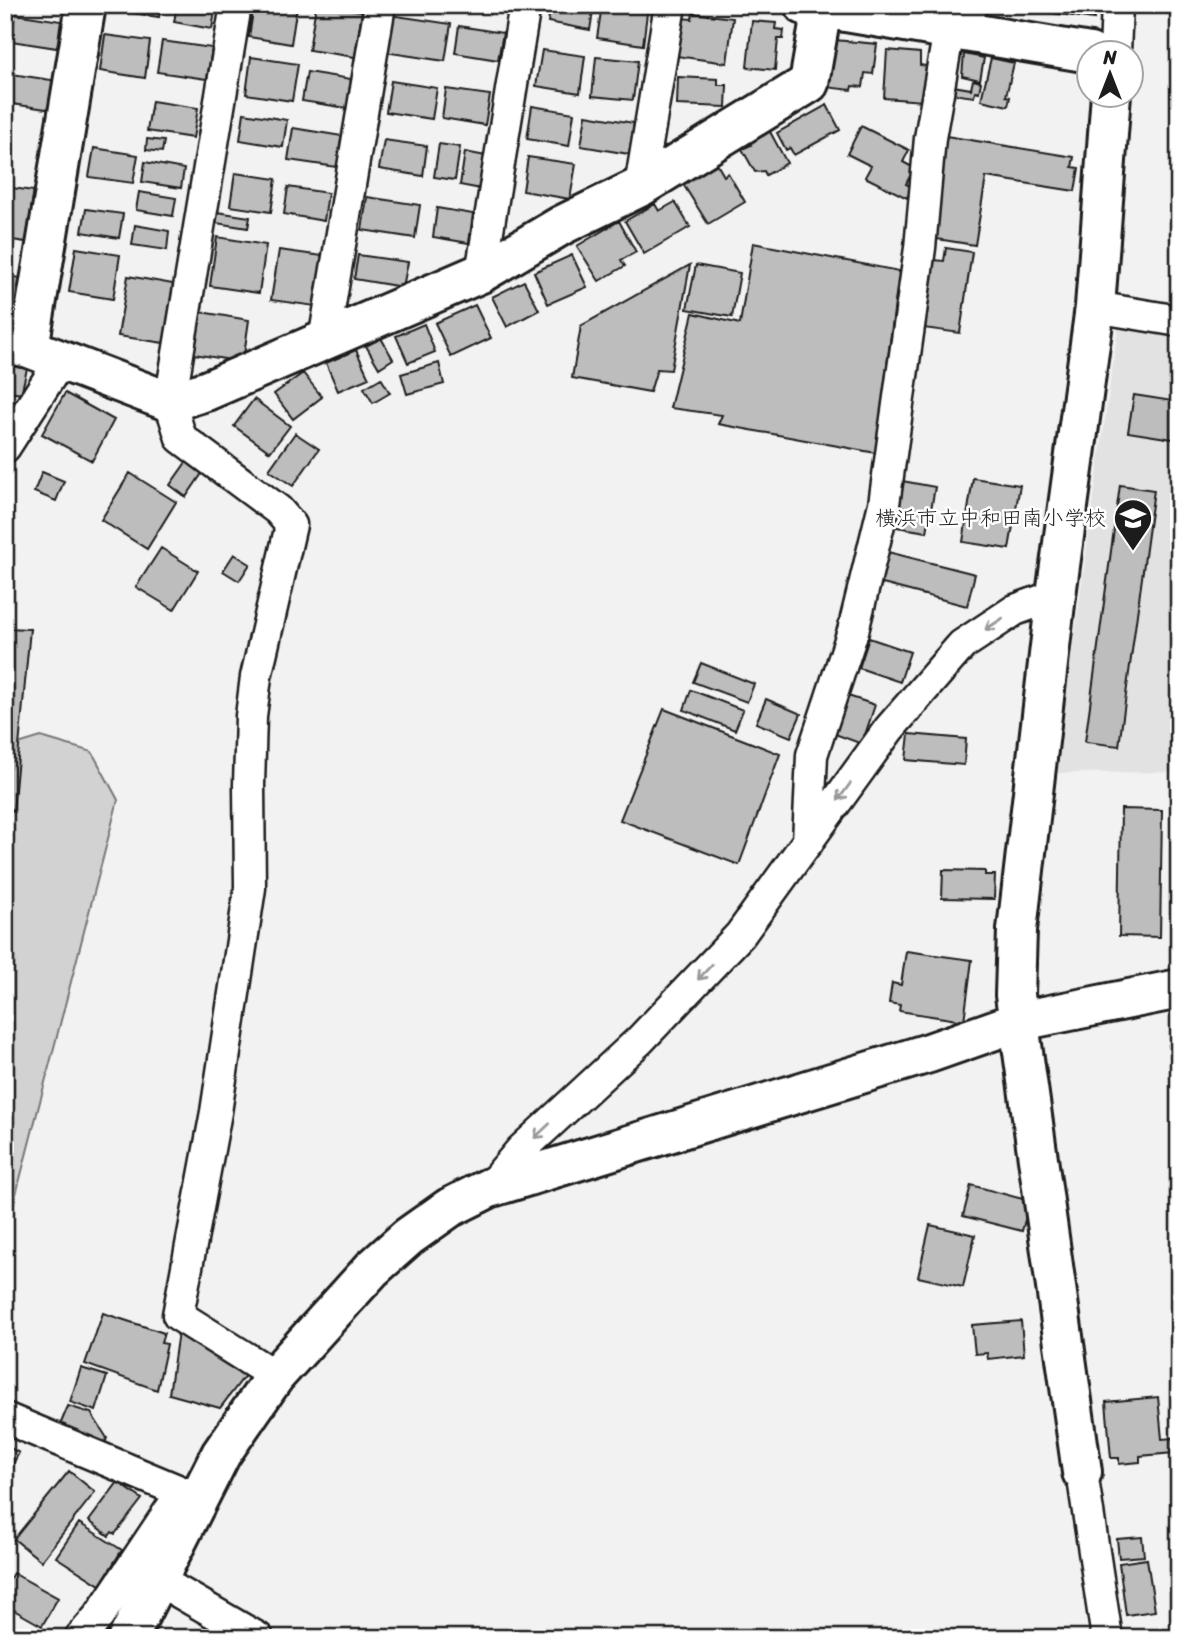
<svg xmlns="http://www.w3.org/2000/svg" width="1184" height="1643" viewBox="0 0 1184 1643" font-family="Sriracha,'Klee One',sans-serif">
  <style>
    .built { fill: #e2e2e2 }
    .green { fill: #d2d2d2; stroke: #777; stroke-width: 2 }
    .building { fill: #bdbdbd; stroke: #1c1c1c; stroke-width: 2 }
    .lines { fill: none; stroke-linecap: round; stroke-linejoin: round }
    .street-casing { stroke: #1c1c1c; stroke-width: 35 }
    .secondary-casing { stroke: #1c1c1c; stroke-width: 44 }
    .street { stroke: #fff; stroke-width: 30 }
    .secondary { stroke: #fff; stroke-width: 38 }
    .oneway { stroke: #999 }
    .labels { text-anchor: middle; stroke-width: 5; stroke-linejoin: round; paint-order: stroke }
    .poi-label { font-size: 21px; fill: #1c1c1c; stroke: #fff; text-anchor: end }
  </style>
  <rect width="100%" height="100%" fill="#f2f2f2"/>
  <filter id="ink" filterUnits="userSpaceOnUse"><feTurbulence type="fractalNoise" baseFrequency=".0143" numOctaves="2"/><feDisplacementMap in="SourceGraphic" scale="14" xChannelSelector="R" yChannelSelector="G"/><feConvolveMatrix kernelMatrix="1 2 1 2 8 2 1 2 1" color-interpolation-filters="sRGB"/></filter>
  <g filter="url(#ink)">
    <path class="built" d="M1119 321 1179 332V772L1055 773Z"/>
    <path class="green" d="M41 737 92 752 118 800 5 1237V748Z"/>
    <path class="building" d="M114 5H161L159 17 113 10Z
      M177 5H216L212 29 174 22Z
      M254 5 297 6 291 44 249 37Z
      M316 5 362 11 355 57 309 50Z
      M482 5H509L508 9Z
      M551 5H594L590 30 548 22Z
      M602 5H648L643 45 597 38Z
      M1039 5H1095L1094 19 1038 11Z
      M693 13 733 18 727 63 676 56 681 18 692 19Z
      M15 14 61 21 57 48 11 41Z
      M390 15 451 24 445 61 384 52Z
      M752 21 776 23 775 29 784 30 783 39H778L775 70 747 67Z
      M459 26 503 33 498 60 455 53Z
      M105 35 150 41 145 78 100 71Z
      M835 40 877 44 873 74 865 73 863 87 852 86 851 90 825 87Z
      M162 41 212 48 207 79 157 72Z
      M542 50 585 56 580 93 536 86Z
      M887 50 920 53V65L926 66 923 101 884 98Z
      M964 54 984 58 980 80 962 76Z
      M251 57 298 64 292 101 246 94Z
      M596 57 638 61 633 100 592 96Z
      M991 58 1014 63 1006 96 1010 97 1008 106 981 100Z
      M307 72 351 79 347 108 302 101Z
      M5 73 58 81 53 110 5 103Z
      M678 77 718 79V85H727L726 107 677 105Z
      M973 80 981 82 979 92 975 91 974 97 952 94 953 86 971 89Z
      M391 81 437 88 432 119 386 112Z
      M446 89 490 95 485 125 442 118Z
      M152 101 198 108 193 138 147 131Z
      M827 105 840 130 794 155 790 148 786 150 777 133Z
      M532 106 574 113 569 146 527 139Z
      M244 113 287 120 283 147 240 140Z
      M586 115 634 123 629 154 581 146Z
      M861 126 909 150 903 162 914 168 906 184 912 187 907 198 865 177 871 166 847 154Z
      M293 128 342 136 337 167 288 160Z
      M768 128 787 163 766 175 764 171 755 172 742 149 751 145 747 139Z
      M940 135 1074 157 1072 167 1079 168 1075 191 986 177 975 245 924 237Z
      M147 139 164 141 162 152 146 150Z
      M384 140 427 146 423 176 379 169Z
      M439 144 460 147 455 180 434 177Z
      M94 148 138 155 133 183 89 177Z
      M465 152 486 156 481 189 460 185Z
      M528 157 576 164 570 199 523 191Z
      M145 162 184 169 181 188 142 182Z
      M717 164 724 176 728 173 745 202 708 224 683 184Z
      M235 173 276 179 271 212 230 206Z
      M5 187 34 191 26 242 5 239Z
      M288 187 328 193 324 221 284 214Z
      M139 192 176 198 173 216 136 210Z
      M367 197 420 205 415 238 362 230Z
      M675 202 690 227 644 254 625 221 655 204 659 211Z
      M437 208 473 214 469 243 433 237Z
      M86 209 123 214 119 238 82 232Z
      M217 212 250 217 248 228 216 223Z
      M619 221 636 252 621 260 625 266 599 281 577 246Z
      M135 225 169 231 167 250 132 245Z
      M217 237 266 245 259 293 210 286Z
      M753 243 899 271 876 453 718 424 722 415 670 408 693 313 740 324Z
      M76 248 120 255 113 299 69 292Z
      M946 248 972 252 960 333 916 327 933 260 944 261Z
      M279 250 323 256 315 306 271 300Z
      M358 255 408 262 403 287 354 279Z
      M572 255 587 287 548 304 534 272Z
      M690 265 671 370 657 369 650 392 572 378 581 326Z
      M696 265 740 273 732 317 687 309Z
      M5 276 22 278 16 314 5 313Z
      M128 276 173 284 164 343 118 336Z
      M524 281 539 310 507 327 492 297Z
      M475 305 491 338 451 357 435 323Z
      M201 312 249 320 243 362 194 354Z
      M424 324 435 352 408 363 396 336Z
      M381 338 393 359 379 368 366 346Z
      M356 350 369 378 338 391 326 363Z
      M1177 351 1179 352V386L1170 385Z
      M439 363 444 384 407 394 401 374Z
      M5 365 27 369 21 394 5 391Z
      M303 373 322 397 293 419 274 394Z
      M381 378 390 393 373 403 364 388Z
      M65 393 114 420 92 461 42 434Z
      M1134 395 1179 402V440L1128 432Z
      M254 399 290 426 270 452 234 426Z
      M295 433 319 449 293 486 269 470Z
      M187 461 203 472 186 497 170 485Z
      M42 472 64 481 56 501 34 492Z
      M130 473 176 502 147 549 101 520Z
      M973 478 1020 485 1009 549 963 542Z
      M897 480 935 487 927 532 890 526Z
      M1120 485 1154 490 1119 746 1085 742Z
      M161 548 198 571 174 610 136 587Z
      M884 551 975 574 967 606 875 582Z
      M234 554 250 564 239 581 223 571Z
      M5 628 30 629 13 811 5 810Z
      M869 638 910 652 900 682 859 668Z
      M701 663 754 684 747 702 693 682Z
      M691 690 743 710 735 730 684 710Z
      M845 695 875 705 862 744 832 733Z
      M766 699 801 714 791 737 756 723Z
      M664 709 780 754 739 865 620 820Z
      M909 734 966 739 964 765 906 760Z
      M1121 809 1162 810 1160 937 1119 936Z
      M943 870 985 871V875H995L994 899 942 898Z
      M906 951 972 960 964 1021 899 1011 900 1005 889 1003 892 983 901 985Z
      M1179 1044V1080L1174 1081 1169 1045Z
      M971 1185 1030 1201 1022 1231 963 1216Z
      M930 1225 975 1235 963 1287 918 1277Z
      M103 1313 164 1333 161 1343 167 1344 157 1390 85 1364Z
      M1021 1321 1024 1355 988 1359 987 1353 975 1354 972 1325Z
      M178 1332 246 1374 220 1408 169 1394Z
      M81 1368 107 1376 96 1411 70 1402Z
      M1158 1397 1162 1439 1173 1438 1174 1453 1140 1456V1462L1119 1464V1458H1111L1106 1402Z
      M68 1406 91 1413 107 1438 104 1446 58 1430Z
      M5 1445 19 1453 5 1478Z
      M69 1471 95 1492 41 1561 14 1539Z
      M118 1482 142 1499 115 1534 112 1532 109 1536 89 1521Z
      M5 1516 11 1518 5 1532Z
      M79 1523 122 1550 100 1585 56 1557Z
      M1142 1537 1144 1556 1119 1558 1117 1539Z
      M1147 1559 1155 1611 1126 1615 1119 1563Z
      M13 1573 58 1598 42 1626 5 1605V1587Z"/>
    <g class="lines">
      <g class="street-casing">
        <path id="street" d="M236 5 170 402 181 438 278 510 291 525 256 677 251 716 249 785 250 888 216 1112 178 1315 275 1376
          M967 32 971 5
          M1115 52 1117 5
          M640 187 670 5
          M481 273 525 5
          M1095 307 1179 321
          M324 341 380 5
          M5 447 61 360
          M808 842 812 755 853 631 884 504 920 248 930 138 949 30
          M489 1188 521 1150 640 1040 740 935 889 729 962 645 1015 610 1056 595
          M5 1418 199 1499
          M1082 1472 1107 1638
          M158 1580 258 1638
          M80 1638 99 1616 182 1492"/>
      </g>
      <g class="secondary-casing">
        <path id="secondary" d="M804 5 1090 53
          M5 343 29 348 170 402 206 391 481 273 562 225 640 187 809 83 822 8
          M29 348 86 5
          M1082 1472 1015 995 1017 930 1056 595 1095 307 1111 94
          M128 1638 221 1454 275 1376 372 1269 408 1237 449 1208 489 1188 929 1053 1020 1021 1179 989"/>
      </g>
      <use href="#street" class="street"/>
      <use href="#secondary" class="secondary"/>
    </g>
    <defs><path id="oneway-shaft" d="M-6 0H5M1.5-3L5.5 0L1.5 3" fill="none" stroke-width="1.6" stroke-linecap="round" stroke-linejoin="round" transform="scale(1.75)"/></defs>
    <g class="oneway">
      <use href="#oneway-shaft" transform="translate(994 624) rotate(147)"/>
      <use href="#oneway-shaft" transform="translate(844 792) rotate(126)"/>
      <use href="#oneway-shaft" transform="translate(705 972) rotate(133)"/>
      <use href="#oneway-shaft" transform="translate(542 1131) rotate(137)"/>
    </g>
  </g>
  <defs>
    <g id="school-pin" transform="scale(2.0125)"><path d="M0 17L-7.5 6A9.5 9.5 0 1 1 7.5 6Z" fill="#1c1c1c" stroke="#fff"/><path d="M0-5L7-2L0 1L-7-2ZM-4 1L0 2.5L4 1V4Q0 6-4 4Z" fill="#fff"/></g>
  </defs>
  <g fill-rule="evenodd">
    <use href="#school-pin" x="1133" y="518"/>
  </g>
  <g class="labels">
    <g class="poi-label">
      <text x="1106" y="525">横浜市立中和田南小学校</text>
    </g>
  </g>
  <rect width="1184" height="1643" fill="none" stroke="#fff" stroke-width="28"/>
  <rect x="14" y="14" width="1156" height="1615" fill="none" stroke="#1c1c1c" stroke-width="2.5" filter="url(#ink)"/>
  <g transform="translate(1110 74)"><circle r="33" fill="#ffffff" stroke="#a4a4a4" stroke-width="2"/>
  <path d="M0-5L12 26L0 18L-12 26Z" fill="#1c1c1c"/>
  <text y="-10" font-size="19" font-weight="bold" text-anchor="middle" fill="#1c1c1c">N</text>
  </g>
</svg>
